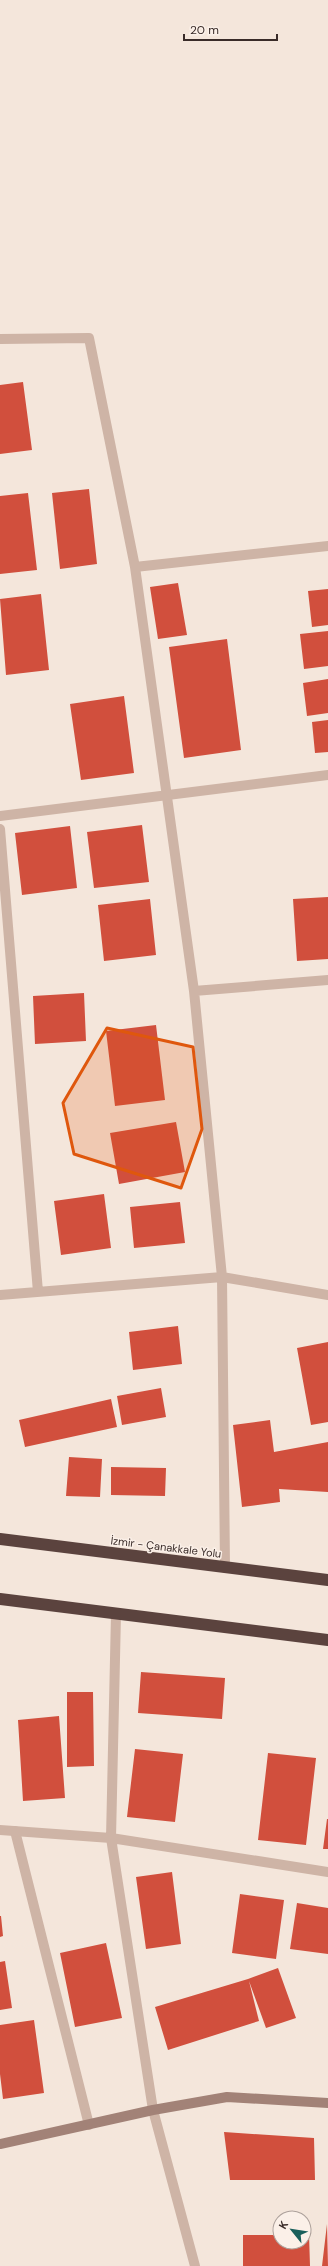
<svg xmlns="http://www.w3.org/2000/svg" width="328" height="2266" viewBox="0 0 328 2266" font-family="'DM Sans',sans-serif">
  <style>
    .building { fill: #d14f3d }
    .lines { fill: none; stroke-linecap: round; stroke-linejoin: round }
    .lane { stroke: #ceb4a6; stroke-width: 10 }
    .street { stroke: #ceb4a6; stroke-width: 10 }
    .secondary { stroke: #a28277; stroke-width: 10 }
    .highway { stroke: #5b433e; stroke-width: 12 }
    .marked { fill: #df570d; fill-opacity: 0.2; stroke: #df570d; stroke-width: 3; stroke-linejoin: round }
    .labels { text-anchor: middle; stroke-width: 3; stroke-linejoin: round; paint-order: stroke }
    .street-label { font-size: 11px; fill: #392b28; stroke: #fbf0e8 }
  </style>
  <rect width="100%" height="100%" fill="#f4e6db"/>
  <path class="building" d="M23 382 32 450 0 454V385Z
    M89 489 97 564 60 569 52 493Z
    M28 493 37 570 0 574V496Z
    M178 583 187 635 158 639 150 587Z
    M328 589V625L312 627 308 591Z
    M41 594 49 670 6 675 0 599Z
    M328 631V666L304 669 300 634Z
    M227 639 241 750 184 758 169 647Z
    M328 679V713L307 716 303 683Z
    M124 696 134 773 81 780 70 704Z
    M328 720V752L315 753 312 722Z
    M142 825 149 882 94 888 87 832Z
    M70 826 77 888 22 895 15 833Z
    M328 897V959L297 961 293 899Z
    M150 899 156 955 104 961 98 905Z
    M84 993 86 1041 35 1044 33 996Z
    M156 1025 165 1100 115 1106 106 1031Z
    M176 1122 185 1172 119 1184 110 1133Z
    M104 1194 111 1248 61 1255 54 1201Z
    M180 1202 185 1243 134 1248 130 1207Z
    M178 1326 182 1364 133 1370 129 1332Z
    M328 1342V1422L311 1425 297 1348Z
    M161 1388 166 1417 122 1425 117 1396Z
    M111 1399 117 1427 25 1447 19 1420Z
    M270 1420 274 1452 328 1442V1492L279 1489 280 1502 242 1507 233 1425Z
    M69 1457 102 1459 100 1497 66 1496Z
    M111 1467 166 1468 165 1496 111 1495Z
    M141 1672 225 1678 222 1719 138 1713Z
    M67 1692H93L94 1766 67 1767Z
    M59 1716 65 1798 23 1801 18 1720Z
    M135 1749 183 1754 175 1822 127 1817Z
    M268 1753 316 1758 306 1845 258 1840Z
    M327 1819H328V1849H323Z
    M172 1872 181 1944 146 1949 136 1877Z
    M240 1894 284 1900 276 1959 232 1953Z
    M297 1903 328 1908V1954L290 1949Z
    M0 1916H1L3 1936 0 1937Z
    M106 1943 122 2018 75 2027 60 1953Z
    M5 1961 12 2008 0 2010V1962Z
    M278 1968 296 2018 266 2028 249 1981 259 2021 168 2050 155 2007 248 1979Z
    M34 2020 44 2093 3 2099 0 2074V2025Z
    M224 2132 314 2138 315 2180H230Z
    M327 2224 328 2266H322Z
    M304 2234H309L310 2266H243V2235H280V2242H304Z"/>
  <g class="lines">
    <path class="lane" d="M15 1831 89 2125"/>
    <path class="street" d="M0 339 89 338 135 567 194 991 222 1277 225 1568
      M135 567 328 546
      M0 816 328 775
      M0 829 38 1292
      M194 991 328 980
      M0 1295 222 1277 328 1295
      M116 1614 111 1838 153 2110 195 2266
      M0 1830 111 1838 328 1872"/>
    <path class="secondary" d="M0 2144 153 2110 227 2097 328 2103"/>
    <path class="highway" d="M0 1539 328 1580
      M0 1599 328 1640"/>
  </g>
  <path class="marked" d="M107 1028 193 1047 202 1129 181 1188 74 1154 63 1103Z"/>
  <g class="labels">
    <g class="street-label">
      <text transform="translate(166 1547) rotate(7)" y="4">İzmir - Çanakkale Yolu</text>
    </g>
  </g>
  <g transform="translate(292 2230) rotate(300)"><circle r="19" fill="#fbf0e8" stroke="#ada19b"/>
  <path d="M0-3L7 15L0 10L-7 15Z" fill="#195f5b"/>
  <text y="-6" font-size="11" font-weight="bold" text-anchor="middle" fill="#392b28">K</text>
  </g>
  <path d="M184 34v6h93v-6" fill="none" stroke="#392b28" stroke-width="2"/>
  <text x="190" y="34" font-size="12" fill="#392b28" stroke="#fbf0e8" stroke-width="3" paint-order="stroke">20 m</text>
</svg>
